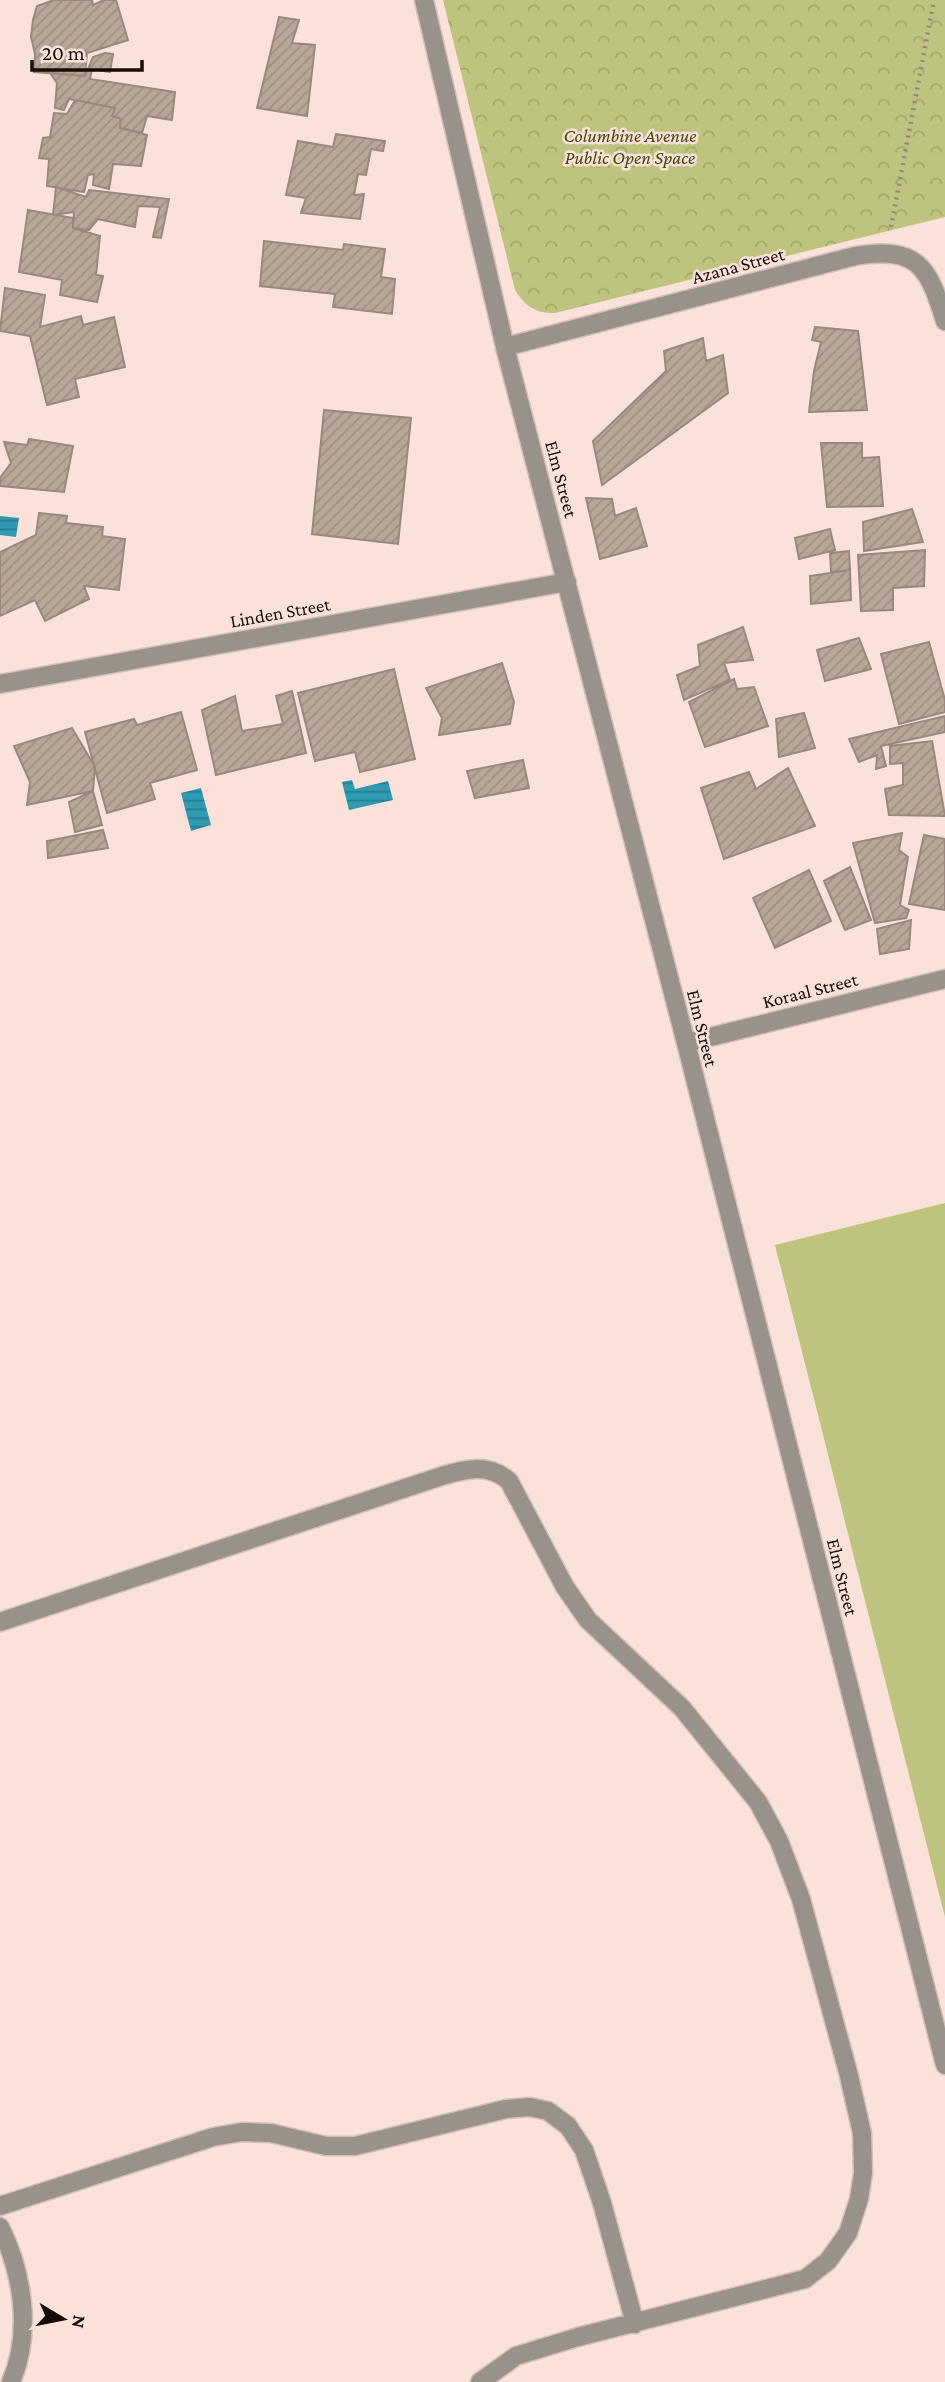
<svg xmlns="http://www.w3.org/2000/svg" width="945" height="2382" viewBox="0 0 945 2382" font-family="'Crimson Pro',serif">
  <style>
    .green { fill: #bec47f }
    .park { fill: url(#park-crowns) }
    .water { fill: url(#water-rules) }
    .building { fill: url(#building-hatch); stroke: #99887b; stroke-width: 2 }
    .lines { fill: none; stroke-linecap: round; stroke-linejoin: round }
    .minor-casing { stroke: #d5c0b9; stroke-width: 21 }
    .path { stroke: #95847f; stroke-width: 4.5; stroke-dasharray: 2 5; stroke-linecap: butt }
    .minor { stroke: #99928b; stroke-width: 18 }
    .labels { text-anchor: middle; stroke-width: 5; stroke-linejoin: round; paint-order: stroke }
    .park-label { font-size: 19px; font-style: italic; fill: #45480c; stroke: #fae2da }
    .street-label { font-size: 19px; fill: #130c09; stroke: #fae2da }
  </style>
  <defs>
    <pattern id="park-crowns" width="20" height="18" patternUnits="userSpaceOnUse" patternTransform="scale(1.75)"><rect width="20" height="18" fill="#bec47f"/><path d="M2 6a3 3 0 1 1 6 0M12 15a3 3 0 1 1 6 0" fill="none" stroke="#a2a76c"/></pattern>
    <pattern id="water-rules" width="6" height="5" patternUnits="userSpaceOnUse" patternTransform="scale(1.75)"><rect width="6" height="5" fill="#2f9ab2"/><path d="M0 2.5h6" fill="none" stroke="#277c8f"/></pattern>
    <pattern id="building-hatch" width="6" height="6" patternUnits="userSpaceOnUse" patternTransform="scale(1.75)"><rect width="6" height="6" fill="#b8a799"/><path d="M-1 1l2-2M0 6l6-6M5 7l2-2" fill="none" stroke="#9d8f82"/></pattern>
  </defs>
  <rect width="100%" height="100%" fill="#fae2da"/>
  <path class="green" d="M945 1203V1917L775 1245Z"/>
  <path class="park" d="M443 0H945V217L555 313C536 314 525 306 515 290Z"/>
  <path class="water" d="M0 516 19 518 16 537 0 535Z
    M352 780 355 789 388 781 393 800 349 810 342 782Z
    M201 788 211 825 191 831 181 793Z"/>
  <path class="building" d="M54 0H92L93 5 104 0H116L128 40 87 53 85 76 34 72 35 54 31 37 33 20 37 6Z
    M279 17 299 20 292 43 315 45 307 116 257 108Z
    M105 53 113 54 110 72 92 69 90 79 175 92 172 120 147 116 142 133 120 128 121 119 112 116 115 108 69 99 64 110 55 108 57 83 50 73 85 76 93 57Z
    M75 100 115 108 112 116 121 119 120 128 147 135 141 166 113 164 109 189 93 185 94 174 88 175 84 192 47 186 49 159 39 158 43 138 50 137 54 113 67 114Z
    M336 134 385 141 383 151 371 149 366 175 358 174 354 195 364 194 360 219 301 213 306 198 286 195 298 141 333 147Z
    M56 187 86 197 89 190 169 199 161 238 153 237 160 207 138 206 135 227 98 219 89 230 73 228 74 212 53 215Z
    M28 210 73 218V228L100 236 96 275 103 276 97 302 60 295 62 280 19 272Z
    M264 241 343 250 344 244 385 249 381 277 395 279 392 314 333 307 335 294 260 286Z
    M5 288 45 295 40 327 81 316 83 325 114 317 125 367 75 379 79 397 47 405 30 336 0 331Z
    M815 327 858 331 867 410 809 412 814 371 821 342 812 340Z
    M703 338 706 361 723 355 728 393 602 485 593 441 666 371 664 351Z
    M324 410 411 418 398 544 312 534Z
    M29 439 73 446 64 492 0 486V478L11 463 4 442 27 445Z
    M821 443H862V458L879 457 883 506 827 507Z
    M586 498 612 499 615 516 636 508 647 546 600 559Z
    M912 509 923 542 864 551 863 522Z
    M39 513 67 516 66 523 103 527 102 536 125 539 119 590 84 586 89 599 45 621 35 600 0 616V552L36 535Z
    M830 529 835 550 799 559 795 538Z
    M925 550 924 586 893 588V610L861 611 858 555Z
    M849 551 850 570 831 572 830 553Z
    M850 570 851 600 811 604 810 576Z
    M743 627 753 660 724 663 730 680 684 700 677 675 700 666 698 645Z
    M859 638 871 669 825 681 817 650Z
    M929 642 945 700V712L899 724 881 654Z
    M502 663 514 702 510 724 439 735 442 718 426 688Z
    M394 669 415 759 360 772 355 752 315 761 298 693Z
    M734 679 737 689 754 687 768 726 705 747 689 702Z
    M292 691 306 753 216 775 202 710 235 696 242 731 283 724 276 696Z
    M181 712 197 770 150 783 155 799 107 813 85 732 134 719 137 725Z
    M804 713 815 748 779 757 776 719Z
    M945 716V732L881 746 886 766 876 769 877 755 859 762 849 739Z
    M72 728 95 767 93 791 27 805 30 782 14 746Z
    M932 741 945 816 889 815 885 789 903 785V763L890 764V746Z
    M523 760 529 788 475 798 467 771Z
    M788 768 815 826 724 859 701 788 749 772 756 789Z
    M93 791 102 825 75 832 69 802Z
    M103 830 108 848 48 858 47 841Z
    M902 833 899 850 908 857 900 905 909 910 906 918 875 923 853 843Z
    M924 835 945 839V910L909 904Z
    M850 867 871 920 845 930 824 881Z
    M809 870 831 921 775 948 753 898Z
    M911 920 909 949 880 954 877 929Z"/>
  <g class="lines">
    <g class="minor-casing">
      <path id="minor" d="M424 0 505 347 686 1043 945 2065
        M505 347 855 256C918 246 928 266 945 321
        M0 684 567 582
        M686 1043 945 979
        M0 1622 442 1476C467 1469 488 1463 509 1481L565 1587 588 1620 682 1708 758 1802 779 1841 801 1899 849 2076 862 2133 863 2173 859 2199 848 2233 828 2261 805 2279 578 2337 516 2356 480 2382
        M0 2206 213 2137 242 2132 271 2133 326 2146H355L506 2109 530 2107 548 2111 568 2126 584 2150 602 2203 635 2324
        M0 2227C23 2273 32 2333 11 2382"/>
    </g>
    <path class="path" d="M891 227 934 0"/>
    <use href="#minor" class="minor"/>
  </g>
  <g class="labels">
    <g class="park-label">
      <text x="630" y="142">Columbine Avenue<tspan x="630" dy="22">Public Open Space</tspan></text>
    </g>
    <g class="street-label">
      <text transform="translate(738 265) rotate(-15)" y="7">Azana Street</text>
      <text transform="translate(562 479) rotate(75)" y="7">Elm Street</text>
      <text transform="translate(280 612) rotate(-10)" y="7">Linden Street</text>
      <text transform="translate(810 990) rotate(-14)" y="7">Koraal Street</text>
      <text transform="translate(703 1028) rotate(76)" y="7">Elm Street</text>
      <text transform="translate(843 1577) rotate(76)" y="7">Elm Street</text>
    </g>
  </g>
  <g transform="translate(63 2319) rotate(100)" stroke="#fae2da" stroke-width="5" paint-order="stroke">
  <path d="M0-5L12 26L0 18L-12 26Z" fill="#130c09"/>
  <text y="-10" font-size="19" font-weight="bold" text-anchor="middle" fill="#130c09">N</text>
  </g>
  <path d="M32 60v10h110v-10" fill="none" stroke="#130c09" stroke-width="3.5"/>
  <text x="42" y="60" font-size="21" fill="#130c09" stroke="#fae2da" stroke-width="5" paint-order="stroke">20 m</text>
</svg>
